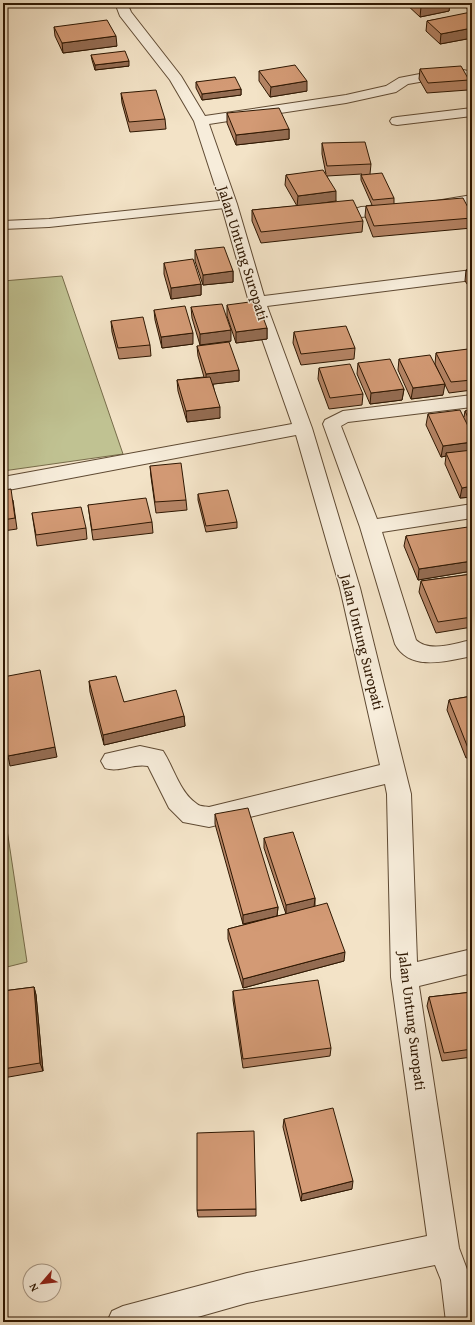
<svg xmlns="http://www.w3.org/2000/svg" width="475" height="1325" viewBox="0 0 475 1325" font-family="'Gentium Book Plus',serif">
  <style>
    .green { fill: #c0c292; stroke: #776c4a }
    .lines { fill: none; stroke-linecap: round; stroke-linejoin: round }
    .service-casing { stroke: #5f4a33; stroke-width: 2 }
    .minor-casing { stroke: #5f4a33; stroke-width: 2 }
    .service { fill: #f7eddb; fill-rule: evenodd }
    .minor { fill: #f7eddb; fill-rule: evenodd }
    .wall { fill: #b58465; stroke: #2e1702 }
    .shaded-wall { fill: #946c52; stroke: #2e1702 }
    .building { fill: #d39a75; stroke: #2e1702 }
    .labels { text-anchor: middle; stroke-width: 3; stroke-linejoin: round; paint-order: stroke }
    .street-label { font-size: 15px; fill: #2e1702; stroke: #f7eddb }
  </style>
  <rect width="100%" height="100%" fill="#f3e3c7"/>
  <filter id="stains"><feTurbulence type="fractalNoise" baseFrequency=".005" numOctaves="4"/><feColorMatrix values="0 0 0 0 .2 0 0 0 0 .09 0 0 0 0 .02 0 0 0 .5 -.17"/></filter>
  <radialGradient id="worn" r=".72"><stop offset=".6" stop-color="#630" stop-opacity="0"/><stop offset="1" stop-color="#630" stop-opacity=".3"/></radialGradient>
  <path class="green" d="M62 276 123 454 3 471V281Z
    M3 803 27 962 3 968Z"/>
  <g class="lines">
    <g class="service-casing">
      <path id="service" d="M229 200 234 201 236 204 234 207 49 227 3 229V221L49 219Z"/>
    </g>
    <g class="minor-casing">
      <path id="minor" d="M115 3H127L131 12 181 76 205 116 346 95 386 86 399 78 425 73 459 69 472 72V80L459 77 425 81 408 84 396 92 346 103 209 124 237 204 264 296 472 270V280L267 306 312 428 360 588 411 794 417 962 472 949V973L419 986 459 1248 471 1280 472 1322H446L441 1280 435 1265 247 1303 180 1322H107L112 1311 123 1306 247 1273 427 1236 391 977 387 794 385 784 209 827 183 822 169 808 148 766C133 763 119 773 105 768L101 761 105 754 140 746 163 751C174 768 180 793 197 804 200 807 205 806 209 807L380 765 340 588 296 435 3 491V477L292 424 249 302 221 204 194 121 170 80 120 16Z
        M463 3H472V10L468 9Z
        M472 108V116L397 125 392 124 390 121 392 118 397 117Z
        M472 195V205L436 211 431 209 428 206 431 203 436 201Z
        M395 205 400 207 403 210 400 213 361 217 355 215 353 212 355 209 361 207Z
        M472 395V407L348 422 341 426 377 519 472 504V518L382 532 416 640C430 653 455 643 472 640V656C447 661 410 672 395 644L360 527 323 424 325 420 343 411Z"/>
    </g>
    <use href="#service" class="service"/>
    <use href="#minor" class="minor"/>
  </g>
  <path class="wall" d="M405 3H450L449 11 420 17Z
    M472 13V38L440 44 426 31 427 21Z
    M54 27 117 46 63 53 55 36Z
    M91 55 129 66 95 70 92 60Z
    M420 69 469 80 468 90 427 93 419 79Z
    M259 71 307 91 270 97 259 81Z
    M196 82 241 89V95L202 100 196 88Z
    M121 93 165 119 166 129 130 132 122 103Z
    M227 113 289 129V139L236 145 227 123Z
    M322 143 371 164 370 174 394 198V204L472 215V228L373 237 365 216 366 206 372 205 361 180V175L362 174 327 176 336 201 327 202 363 221 362 232 261 243 252 221V210L297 206 285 185 286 175 326 174 322 154Z
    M195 250 233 271V282L203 285 195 261Z
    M164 263 201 284V295L171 299 164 274Z
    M472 269V291L465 281 466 270Z
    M227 305 267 328V339L236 343 227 316Z
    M191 307 231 341 200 345 192 318Z
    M154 310 193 344 162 348 155 320Z
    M111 321 150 345 151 356 119 359 112 332Z
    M294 332 355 348 354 359 301 365 293 343Z
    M197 346 239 370V381L213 384 220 418 187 422 178 391 177 380 204 377 198 356Z
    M472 346V390L449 393 435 364 436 353 468 350V347Z
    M399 359 443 395 411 399 398 370Z
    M358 363 404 389 402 400 370 404 357 374Z
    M319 368 363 394 362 405 329 409 318 379Z
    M472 410V497L460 498 445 464 446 456 441 457 426 425 428 414 464 417 465 411Z
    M150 466 186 500 187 510 156 513 151 477Z
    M3 490 13 500 17 529 3 531Z
    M198 494 237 522V528L206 532 198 500Z
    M88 505 152 522 153 533 93 540Z
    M32 513 86 528 87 539 37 546Z
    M472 535V571L418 580 404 546 406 536Z
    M472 574V627L436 633 419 592 421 581Z
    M89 681 124 702 184 716 185 726 104 745 90 692Z
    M472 696V757L466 758 447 710 449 700Z
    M215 814 278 907 277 916 243 924 215 824Z
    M264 838 315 898V907L344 961 243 988 228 939V929L286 914 264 848Z
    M34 987 36 995 43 1071 3 1078V991Z
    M233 991 331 1048 330 1056 243 1068 233 1000Z
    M472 992V1057L442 1061 427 1006 429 997Z
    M284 1119 352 1189 301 1201 283 1127Z
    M256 1209V1216L198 1217 197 1210Z"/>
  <path class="shaded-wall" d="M443 3H450L449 11 420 17 421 7Z
    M472 28V38L440 44 441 34Z
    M116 36 117 46 63 53 62 43Z
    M129 61V66L95 70V65Z
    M307 81V91L270 97 271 87Z
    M241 89V95L202 100V94Z
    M289 129V139L236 145V135Z
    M336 191V201L297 207 298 196Z
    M233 271V282L203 285V275Z
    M201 284V295L171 299V288Z
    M267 328V339L236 343V332Z
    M231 330V341L200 345V334Z
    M193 333V344L162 348 161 337Z
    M239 370V381L206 385V374Z
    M445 384 443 395 411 399 413 388Z
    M404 389 402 400 370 404 371 393Z
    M220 407V418L187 422 186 411Z
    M472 442V453H446V456L441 457 443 446Z
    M472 486V497L460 498 462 488Z
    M472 561V571L418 580 419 569Z
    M184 716 185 726 104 745 103 735Z
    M55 747 57 757 10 766 8 756Z
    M315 898 314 907 286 914V905Z
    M278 907 277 916 243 924V915Z
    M345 952 344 961 243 988V979Z
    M34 987 36 995 43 1071 40 1063Z
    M353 1181 352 1189 301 1201 302 1194Z"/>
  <path class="building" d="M416 3H443L421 7Z
    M471 12 472 13V28L441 34 427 21Z
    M107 20 116 36 62 43 54 27Z
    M125 51 129 61 95 65 91 55Z
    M295 65 307 81 271 87 259 71Z
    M461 66 469 80 428 83 420 69Z
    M235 77 241 89 202 94 196 82Z
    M156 90 165 119 129 122 121 93Z
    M279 108 289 129 236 135 227 113Z
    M365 142 371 164 327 166 322 143Z
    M323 170 336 191 298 196 286 175Z
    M382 173 394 198 373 200 361 175Z
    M463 198 472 215V218L374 226 366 206Z
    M353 200 363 221 261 232 252 210Z
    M224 247 233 271 203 275 195 250Z
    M193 259 201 284 171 288 164 263Z
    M472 269V278L466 270Z
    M257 301 267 328 236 332 227 305Z
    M222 304 231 330 200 334 191 307Z
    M185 306 193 333 161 337 154 310Z
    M143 317 150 345 118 348 111 321Z
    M346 326 355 348 301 354 294 332Z
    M229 342 239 370 206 374 197 346Z
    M472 346V354L468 347Z
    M468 349 472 358V380L451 382 436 353Z
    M430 355 445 384 413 388 399 359Z
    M390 359 404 389 371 393 358 363Z
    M350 364 363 394 330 398 319 368Z
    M210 377 220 407 186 411 177 380Z
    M460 410 472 434V442L443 446 428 414Z
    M472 410V426L465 411Z
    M472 450V486L462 488 446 453Z
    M181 463 186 500 155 502 150 466Z
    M11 489 15 518 3 520V490Z
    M228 490 237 522 206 526 198 494Z
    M146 498 152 522 92 530 88 505Z
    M81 507 86 528 36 535 32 513Z
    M468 527 472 535V561L419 569 406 536Z
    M472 574V617L438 622 421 581Z
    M40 670 55 747 8 756 3 726V677Z
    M116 676 124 702 176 690 184 716 103 735 89 681Z
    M472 696V747L468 748 449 700Z
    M248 808 278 907 243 915 215 814Z
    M293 832 315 898 286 905 264 838Z
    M327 903 345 952 243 979 228 929Z
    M318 980 331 1048 243 1059 233 991Z
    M34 987 40 1063 3 1069V991Z
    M472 992V1049L444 1053 429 997Z
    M333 1108 353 1181 302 1194 284 1119Z
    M254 1131 256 1209 197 1210V1133Z"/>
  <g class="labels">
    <g class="street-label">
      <text transform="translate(243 253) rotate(73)" y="5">Jalan Untung Suropati</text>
      <text transform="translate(362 642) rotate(76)" y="5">Jalan Untung Suropati</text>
      <text transform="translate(412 1021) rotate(83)" y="5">Jalan Untung Suropati</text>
    </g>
  </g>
  <rect width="475" height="1325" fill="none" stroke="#f3e3c7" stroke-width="16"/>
  <rect x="4" y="4" width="467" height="1317" fill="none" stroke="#2e1702" stroke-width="2"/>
  <rect x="8" y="8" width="459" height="1309" fill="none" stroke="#2e1702"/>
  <g transform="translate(42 1283) rotate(242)"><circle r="19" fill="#f7eddb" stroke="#a79784"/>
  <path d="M0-3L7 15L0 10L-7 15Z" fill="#8f2418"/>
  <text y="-6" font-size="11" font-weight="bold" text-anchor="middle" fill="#2e1702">N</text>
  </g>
  <rect width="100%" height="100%" filter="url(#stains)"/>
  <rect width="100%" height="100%" fill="url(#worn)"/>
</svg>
